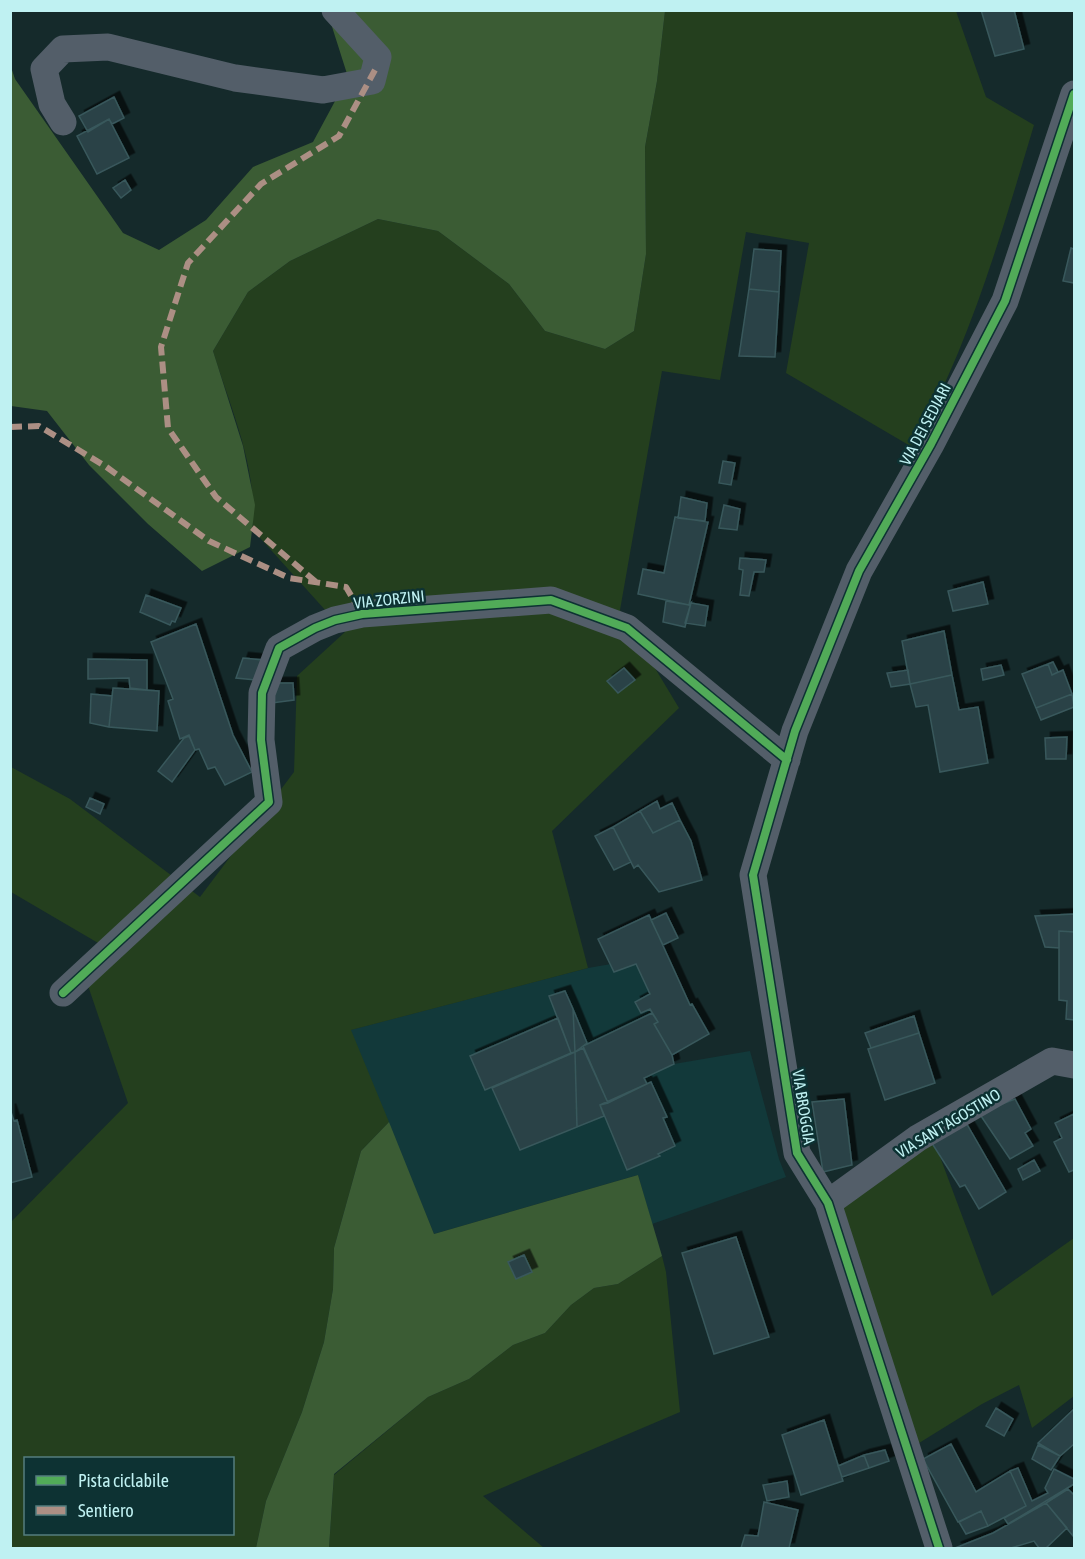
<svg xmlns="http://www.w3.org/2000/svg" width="1085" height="1559" viewBox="0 0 1085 1559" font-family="'Asap Condensed',sans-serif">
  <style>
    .built { fill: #12393a }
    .green { fill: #243f1e; fill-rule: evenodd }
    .forest { fill: #3b5c34 }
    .building { fill: #2a4346; stroke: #39585c; stroke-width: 1.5; filter: url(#shadow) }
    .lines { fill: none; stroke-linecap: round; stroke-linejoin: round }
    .minor { stroke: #535e69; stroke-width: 27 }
    .quiet { stroke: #ac8f84; stroke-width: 6; stroke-dasharray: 12 6; stroke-linecap: butt }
    .cycleway-casing { stroke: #0d3233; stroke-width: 11 }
    .cycleway { stroke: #51ab58; stroke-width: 8 }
    .labels { text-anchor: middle; stroke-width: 5; stroke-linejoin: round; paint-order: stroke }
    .street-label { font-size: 16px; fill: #bff1f2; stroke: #0d3233 }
  </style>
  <defs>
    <filter id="shadow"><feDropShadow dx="5.5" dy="-5.5" stdDeviation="0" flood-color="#0009"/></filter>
  </defs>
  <rect width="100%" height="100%" fill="#152a2b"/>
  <path class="built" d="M646 958 652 1013 672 1055 674 1064 750 1051 779 1159 786 1177 652 1224 638 1175 434 1234 350 1030 588 968Z"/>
  <path class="green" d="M665 11H956L986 97 1034 125C1002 232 968 351 912 447L786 373 809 243 746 232 720 380 662 371 620 610 679 708 552 831 588 968 351 1030 389 1122 361 1151 334 1248 333 1289 324 1342 302 1412 266 1501 256 1548H11V1222L128 1103 83 971 122 957 11 892V767L70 799 200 897 294 772 297 676 345 632 252 529C259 470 230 407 213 351L248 292 290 261 378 219 438 231 509 284 545 331 605 349 634 331 646 254 645 147 657 81ZM26 1458H232V1534H26Z
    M930 1130 992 1296 1074 1238V1396L1032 1428 1019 1385 982 1404 911 1448 825 1198Z
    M662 1256 666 1272 680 1412 483 1496 544 1548H329L334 1475 428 1397 469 1379 513 1345 545 1333 571 1305 594 1288 618 1284Z"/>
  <path class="forest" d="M327 11H665L657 81 645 147 646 254 634 331 605 349 545 331 509 284 438 231 378 219 290 261 248 292 213 351 243 446 255 505 250 547 202 571 148 524 89 465 47 411 11 406 10 64 15 79 123 233 159 250 206 220 253 167 313 142 348 77Z
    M389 1122 434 1234 638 1175 662 1256 618 1284 594 1288 571 1305 545 1333 513 1345 469 1379 428 1397 334 1474 329 1548H256L266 1501 302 1412 324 1342 333 1289 334 1248 361 1151Z"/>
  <path class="building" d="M981 10H1014L1024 49 995 56Z
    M114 97 124 118 112 124 109 119 88 132 79 116Z
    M109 119 129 158 97 174 77 136Z
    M125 180 131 190 121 198 113 188Z
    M1071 248 1074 249V283L1063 281Z
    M754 249 781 251 779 292 749 289Z
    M749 289 779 292 775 357 739 356Z
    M723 461 735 463 731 485 719 483Z
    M681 497 707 503 705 521 678 518Z
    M724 505 740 509 737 530 719 528Z
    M675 517 708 522 689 605 638 594 643 569 664 573Z
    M740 558 766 560 764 572H754L749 596 740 595 743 570 739 569Z
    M983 582 988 604 953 611 948 591Z
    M146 595 181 608 175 622 172 621 170 625 140 612Z
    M666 601 689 605 691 603 685 627 663 622Z
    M691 603 708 606 705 626 685 623Z
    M196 624 233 735 252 772 225 785 215 767 208 769 199 749 195 750 189 735 180 739 168 701 173 699 151 642Z
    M944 631 952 675 910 684 902 641Z
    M243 658 264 660 256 680 236 678Z
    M88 659 147 660V690L130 688 129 678 88 679Z
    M1053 662 1058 672 1052 675 1048 664Z
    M1048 664 1052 675 1063 670 1072 694 1036 708 1022 674Z
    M1001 665 1004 675 983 680 981 669Z
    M624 668 635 680 618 693 607 681Z
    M908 670 910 684 891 687 887 673Z
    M952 675 959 710 978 707 988 763 940 772 928 705 916 707 910 684Z
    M273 683H293L294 700 272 703Z
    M113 688 159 691 157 731 109 727Z
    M91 694 112 696 109 727 90 723Z
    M1072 694 1074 707 1041 720 1036 708Z
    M189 736 195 750 172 782 158 771 184 738Z
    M1067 737 1066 759H1046L1045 738Z
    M90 798 104 804 100 814 86 807Z
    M657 801 660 809 672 803 680 820 653 833 640 811Z
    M640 811 653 833 680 820 691 841 702 880 659 892 638 865 634 868 613 827Z
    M613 827 631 862 614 870 595 836Z
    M666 913 678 938 663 945 651 920Z
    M1074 914V932L1059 931V948L1045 947 1035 916Z
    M649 915 690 1005 692 1004 709 1034 672 1055 654 1024 658 1022 650 1009 641 1013 635 1002 650 994 636 964 614 972 598 939Z
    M1059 931 1074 932V1020L1066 1019 1067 1001 1059 1000Z
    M565 991 573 1009 575 1052 571 1053 549 996Z
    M573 1009 587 1043 575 1052Z
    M652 1013 658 1022 654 1024 672 1055 674 1064 644 1078 647 1084 608 1103 583 1046Z
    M914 1016 919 1033 871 1048 865 1033Z
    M558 1018 571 1053 485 1090 470 1056Z
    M919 1033 935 1083 885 1100 868 1049Z
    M583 1048 608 1103 600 1105 604 1116 577 1127 575 1052Z
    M575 1052 577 1127 520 1150 492 1088Z
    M651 1082 667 1117 663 1118 675 1146 658 1154 660 1156 627 1170 600 1105Z
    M844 1099 852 1165 823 1172 812 1102Z
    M1015 1099 1031 1129 1025 1133 1033 1146 1010 1159 979 1113Z
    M10 1109 14 1121 17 1120 32 1177 10 1183Z
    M961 1114 1006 1192 979 1209 965 1185 960 1187 926 1134Z
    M1074 1114V1170L1069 1172 1054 1142 1062 1138 1055 1123Z
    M1034 1160 1040 1171 1023 1180 1018 1169Z
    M736 1237 769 1337 714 1354 682 1253Z
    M524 1255 532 1272 516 1279 508 1262Z
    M996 1408 1013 1419 1004 1436 986 1426Z
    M1074 1409V1444L1060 1456 1038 1443Z
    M824 1420 843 1481 801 1495 782 1435Z
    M951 1444 976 1492 1010 1471 1026 1506 988 1526 981 1511 958 1522 923 1459Z
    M1038 1445 1060 1456 1051 1470 1032 1459Z
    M885 1450 889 1461 869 1468 864 1455Z
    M864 1455 869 1468 842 1477 838 1466Z
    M1018 1468 1032 1501 1048 1493 1045 1488 1054 1469 1074 1479V1484L1008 1524 1004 1518 1026 1506 1010 1471Z
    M787 1481 789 1497 767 1501 763 1485Z
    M1068 1489 1074 1495 1073 1536 1046 1503Z
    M764 1502 798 1510 789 1548H741L745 1535 758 1536Z
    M1046 1503 1067 1528 1046 1548H1039L1034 1541 1011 1548H955L993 1533Z
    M981 1511 988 1526 966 1534 959 1522Z"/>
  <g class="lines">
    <path class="minor" d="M63 122 52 104 44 69 63 49 108 47 235 78 323 90 372 81 378 57 335 10
      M63 993 269 802 261 740 262 693 279 648 315 628 335 620 362 614 551 600 627 628 787 760
      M828 1203 918 1138 1052 1061 1074 1065
      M939 1548 828 1203 797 1153 753 875 795 731 859 571 931 444 1005 301 1074 94"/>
    <path class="quiet" d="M10 427 39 426 105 466 209 541 289 578 346 587 362 614
      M316 582 216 497 168 428 161 347 188 263 261 184 339 136 375 70"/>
    <g class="cycleway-casing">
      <path id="cycleway" d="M63 993 269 802 261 740 262 693 279 648 315 628 335 620 362 614 551 600 627 628 787 760
        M939 1548 828 1203 797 1153 753 875 795 731 859 571 931 444 1005 301 1074 94"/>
    </g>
    <use href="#cycleway" class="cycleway"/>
  </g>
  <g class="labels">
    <g class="street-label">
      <text transform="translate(925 424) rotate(-62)" y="6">VIA DEI SEDIARI</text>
      <text transform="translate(389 599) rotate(-6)" y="6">VIA ZORZINI</text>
      <text transform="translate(804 1107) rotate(81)" y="6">VIA BROGGIA</text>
      <text transform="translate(948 1123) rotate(-31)" y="6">VIA SANT'AGOSTINO</text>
    </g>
  </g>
  <rect width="1085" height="1559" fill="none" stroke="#bff1f2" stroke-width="24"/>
  <rect x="24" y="1457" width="210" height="78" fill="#0d3233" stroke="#547e7f" stroke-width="1.5"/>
  <rect x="36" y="1476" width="30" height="9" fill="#51ab58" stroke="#547e7f" stroke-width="1.5"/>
  <text x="78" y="1487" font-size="18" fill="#bff1f2">Pista ciclabile</text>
  <rect x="36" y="1506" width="30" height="9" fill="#ac8f84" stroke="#547e7f" stroke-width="1.5"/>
  <text x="78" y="1517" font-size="18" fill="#bff1f2">Sentiero</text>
</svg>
